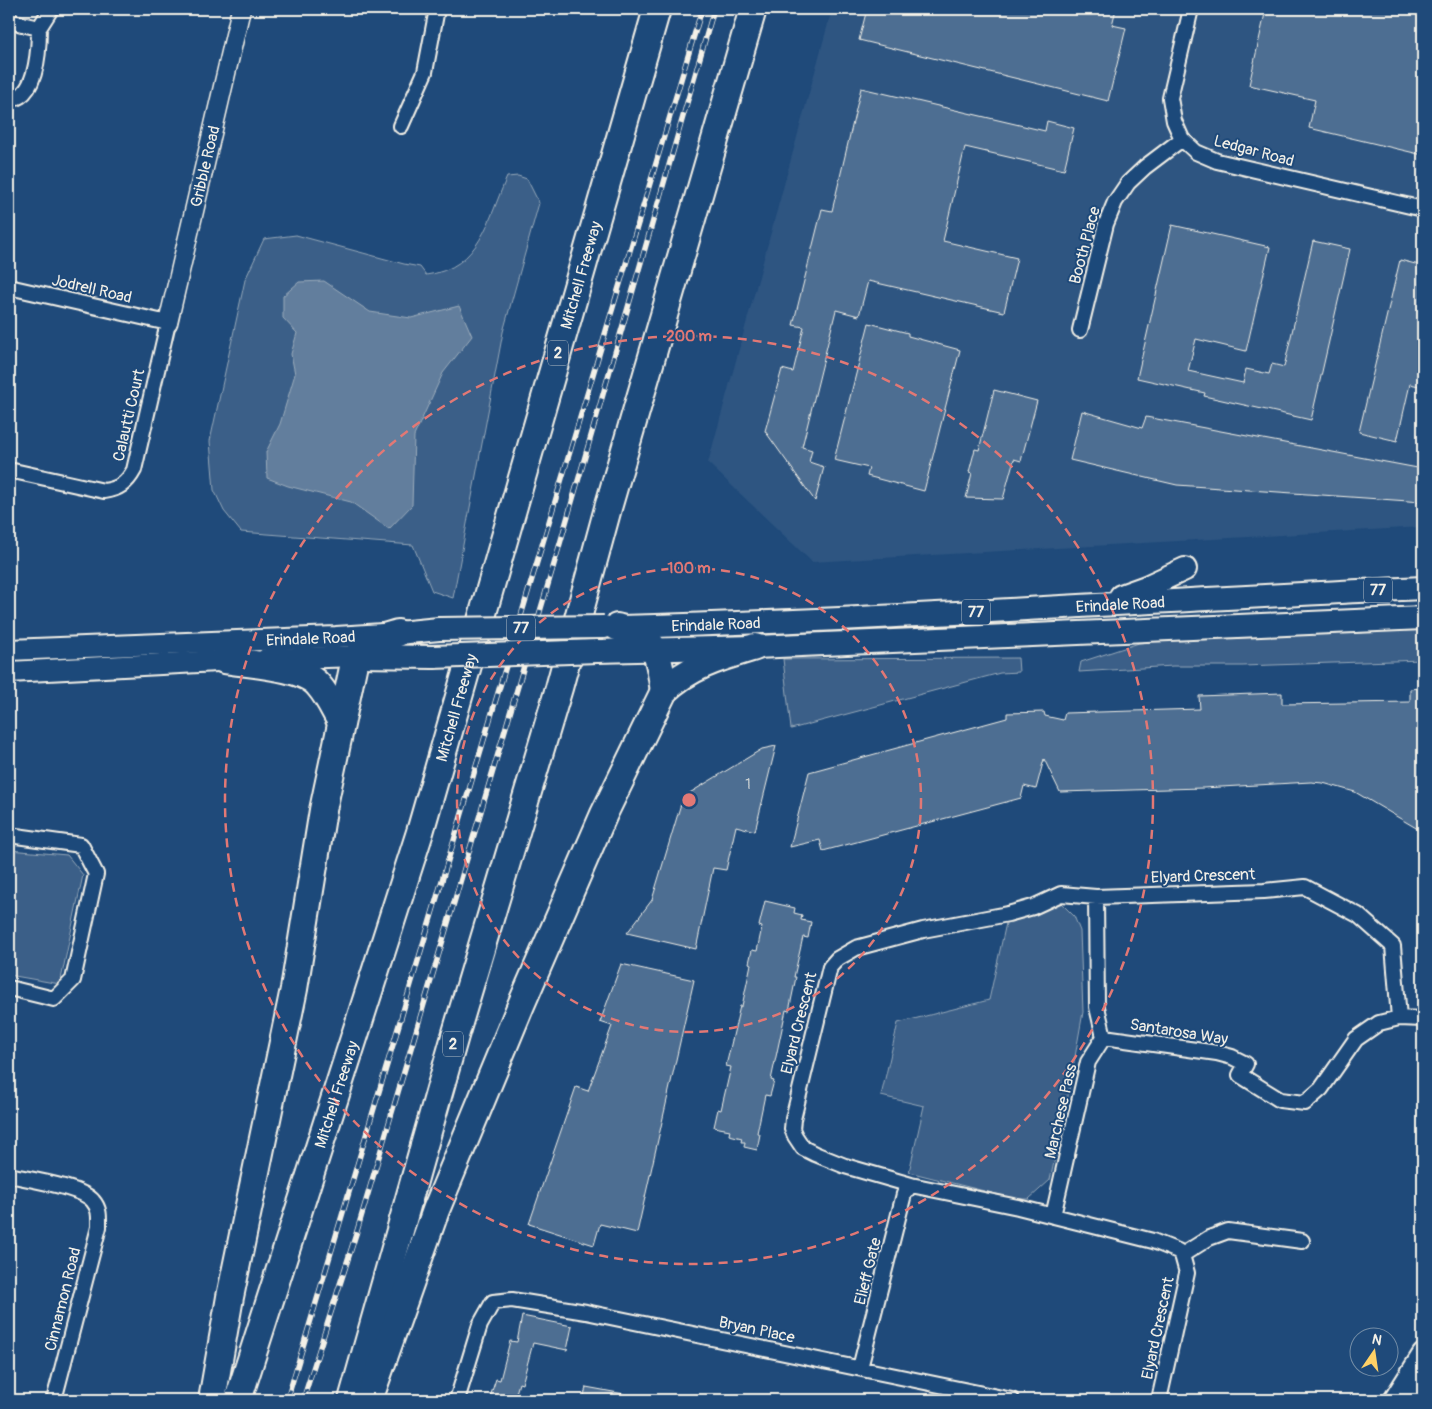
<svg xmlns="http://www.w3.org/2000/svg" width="1432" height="1409" viewBox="0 0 1432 1409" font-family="Pangolin,sans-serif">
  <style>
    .built { fill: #2d5581 }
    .green { fill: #3a5f88; stroke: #97a8b8 }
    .water { fill: #627e9d; stroke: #9cacbb }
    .building { fill: #4d6e92; stroke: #f4f1e8 }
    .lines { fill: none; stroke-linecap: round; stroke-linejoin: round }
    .minor-casing { stroke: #f4f1e8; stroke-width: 18 }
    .tertiary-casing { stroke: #f4f1e8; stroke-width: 21 }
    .secondary-casing { stroke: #f4f1e8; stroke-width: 24 }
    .primary-casing { stroke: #f4f1e8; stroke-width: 26 }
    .motorway-casing { stroke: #f4f1e8; stroke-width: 30 }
    .minor { stroke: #1f4a7a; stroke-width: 14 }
    .tertiary { stroke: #1f4a7a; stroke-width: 18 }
    .secondary { stroke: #1f4a7a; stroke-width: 20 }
    .primary { stroke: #1f4a7a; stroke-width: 22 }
    .motorway { stroke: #1f4a7a; stroke-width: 26 }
    .rail-casing { stroke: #f4f1e8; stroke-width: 5.5 }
    .rail { stroke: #1f4a7a; stroke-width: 4; stroke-dasharray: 11; stroke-linecap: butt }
    .primary-bridge-casing { stroke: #f4f1e8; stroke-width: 26; stroke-linecap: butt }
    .primary-bridge { stroke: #1f4a7a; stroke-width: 22 }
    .ring { fill: none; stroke: #e27875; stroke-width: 2.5; stroke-dasharray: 9 6 }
    .labels { text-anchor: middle; stroke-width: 4; stroke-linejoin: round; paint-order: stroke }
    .number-label { font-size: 14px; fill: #cad0d2 }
    .shield { fill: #1f4a7a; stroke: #b4bfc7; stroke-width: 1 }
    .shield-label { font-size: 15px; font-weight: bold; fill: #f4f1e8 }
    .street-label { font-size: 16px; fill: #f4f1e8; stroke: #1f4a7a }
    .centre { fill: #e27875; stroke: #1f4a7a; stroke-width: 2.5 }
    .ring-label { font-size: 15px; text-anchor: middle; font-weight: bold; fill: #e27875; stroke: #1f4a7a; stroke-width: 4; stroke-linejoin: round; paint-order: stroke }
  </style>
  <rect width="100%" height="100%" fill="#1f4a7a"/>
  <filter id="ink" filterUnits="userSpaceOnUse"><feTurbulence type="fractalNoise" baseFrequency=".02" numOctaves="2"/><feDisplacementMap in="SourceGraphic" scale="10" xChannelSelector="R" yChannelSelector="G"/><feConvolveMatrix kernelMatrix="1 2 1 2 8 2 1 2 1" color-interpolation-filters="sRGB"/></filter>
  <g filter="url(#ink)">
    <path class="built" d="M832 9H1423V527L812 562 708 463Z"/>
    <path class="green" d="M518 176 527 179 539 203 503 332 453 598 432 591 413 545 241 532 224 511 214 490 210 441 245 280 264 239 296 235 404 264 420 267 426 275C481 268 488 219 507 177Z
      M1423 627V660L1242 666H1173L1079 672 1081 662 1139 643 1196 637Z
      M1018 658 1019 672 1000 673 791 729 783 659Z
      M9 850 67 855 83 875 60 984 9 975Z
      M1061 903 1074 916 1080 931 1083 1012 1064 1118 1050 1180 1029 1199H1016L909 1172 924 1106 881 1096 898 1023 989 1000 1008 914H1023Z"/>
    <path class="water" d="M324 281 370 312 411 318 459 306 472 336 443 373 414 436 412 505 389 529 351 502 288 486 267 478 266 452 280 424 295 374 291 354 297 333 283 318V296L299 282Z"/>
    <path class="building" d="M867 9H1116L1112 25 1126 28 1108 101 859 40Z
      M1266 9H1423V155L1309 128 1315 100 1249 85Z
      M861 88 1045 131 1047 121 1074 128 1064 170 965 147 943 241 1017 258 1004 312 868 281 859 316 836 310 802 447 812 450 809 462 824 467 815 501 765 431 782 369 793 372 804 327 793 325 822 209 832 211Z
      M1172 225 1270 247 1246 351 1196 339 1188 371 1243 383 1246 369 1269 374 1272 364 1284 367 1313 241 1350 249 1311 420 1204 396 1205 393 1137 378Z
      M1400 260 1423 266V387L1410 384 1397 441 1359 432Z
      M869 323 908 333V336L960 350 924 491 867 476 869 468 834 460Z
      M994 390 1037 401 1021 461 1014 459 1003 499 966 498 972 473 969 472 975 449 979 450Z
      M1082 411 1142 428 1146 417 1423 469V502L1177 485 1070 460Z
      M1419 688 1423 692V832L1355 792 1323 783 1311 782 1203 788 1060 792 1044 759 1036 789 1024 786 1021 798 823 851 820 840 790 847 809 772 1007 718V713L1044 712 1045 716 1063 720 1065 713 1200 709 1199 696 1282 693V704L1410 702V689Z
      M776 746 755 831 736 826 726 870 713 868 696 949 627 933 652 900 683 797 762 749Z
      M765 901 795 908 794 913 802 915 801 920 811 922 808 938 803 937 794 977H796L789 1011 786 1010 771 1080 774 1081 770 1096 765 1095 757 1133 760 1134 757 1150 744 1147 745 1142H741L742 1138 729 1135 730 1130 714 1127 718 1109 721 1110 731 1067 726 1066 740 1006H742L751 964 749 963 752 950 757 951 762 927 759 926Z
      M621 964 694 980 637 1233 600 1224 594 1245 529 1224 576 1087 588 1091 612 1026 600 1022Z
      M522 1316 572 1326 567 1350 533 1343 522 1384 519 1383 514 1400H489L496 1379 500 1380 510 1341 517 1342Z
      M586 1387 624 1394V1400H583Z"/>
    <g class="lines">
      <g class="minor-casing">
        <path id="minor" d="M1191 9 1170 98 1174 121 1182 139 1196 152 1217 161 1423 209
          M9 21 39 28 51 9
          M9 100C12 99 17 98 20 96 37 85 39 47 39 28
          M401 126 425 72 437 9
          M9 287 168 323 134 470C127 483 119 489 104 491L9 470
          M1080 330 1106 224 1115 202 1128 183 1145 167 1182 139
          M9 835 81 845 96 874 73 980 54 999 9 988
          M1104 1037 1217 1053 1232 1057 1246 1064 1240 1075 1280 1100 1305 1103 1321 1089 1356 1039 1379 1023 1399 1018 1423 1019
          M9 1175C27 1179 83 1187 93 1201 100 1209 99 1217 99 1227L54 1400
          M1053 1216 1088 1062 1104 1037 1097 1007 1096 897
          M1182 1255 1209 1238 1228 1231 1302 1241
          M860 1368 904 1194 911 1185
          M457 1400 480 1325 493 1302 512 1300 586 1312 1012 1400
          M1159 1400 1187 1273 1182 1255 1178 1251 1153 1241 1018 1207 911 1185 845 1166 815 1154 803 1148 795 1136 792 1129 793 1119 830 967 837 959 856 948 923 930 1008 914 1033 907 1061 894 1096 897 1264 891 1305 887 1358 915 1393 946 1399 1018"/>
      </g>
      <g class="tertiary-casing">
        <g id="tertiary">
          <path id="s1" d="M168 323 241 9"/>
        </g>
      </g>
      <g class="secondary-casing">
        <g id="secondary">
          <path id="s2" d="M9 650 336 637 383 634"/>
          <path d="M266 659 357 656"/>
          <path d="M9 672 237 660"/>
          <path d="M1394 1400 1423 1354"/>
          <path d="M1411 1400 1423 1380"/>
        </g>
      </g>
      <g class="primary-casing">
        <g id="primary">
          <path d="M1121 596 1146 587 1185 569"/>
          <path id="s3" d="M620 627C888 620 1155 600 1423 588"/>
          <path d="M398 633 439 629"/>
          <path d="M597 651 755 647 1423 618"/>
          <path d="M357 656 433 657"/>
        </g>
      </g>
      <g class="motorway-casing">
        <g id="motorway">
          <path d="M617 627C627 630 638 633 646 639 660 651 661 675 664 691"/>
          <path d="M224 660C248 664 304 666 319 686 328 696 334 710 341 722"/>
          <path d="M212 1400 230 1297 294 989 323 810 354 663C363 641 377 639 398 633"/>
          <path id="s4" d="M238 1400 420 832 657 9"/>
          <path d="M352 1400 455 1036 559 688 608 508 753 9"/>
          <path d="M369 1400 436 1210 521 1005 604 814 664 691C689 666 722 657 755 647"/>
        </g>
      </g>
      <use href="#minor" class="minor"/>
      <use href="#tertiary" class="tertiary"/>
      <use href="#secondary" class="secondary"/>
      <use href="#primary" class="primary"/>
      <use href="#motorway" class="motorway"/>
      <g class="rail-casing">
        <path id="rail" d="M287 1400 702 9
          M303 1400 357 1231 557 554 714 9"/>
      </g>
      <use href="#rail" class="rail"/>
      <g class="primary-bridge-casing">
        <path id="primary-bridge" d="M439 629 604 627
          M433 657 597 651"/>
      </g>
      <use href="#primary-bridge" class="primary-bridge"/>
    </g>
  </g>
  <g class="ring">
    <circle cx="689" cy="800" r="232"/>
    <circle cx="689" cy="800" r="464"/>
  </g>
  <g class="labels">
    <g class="number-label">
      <text x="748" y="789">1</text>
    </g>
    <g class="shield">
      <rect x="548" y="340.5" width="20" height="25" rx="4"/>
      <rect x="1364" y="577.5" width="28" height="25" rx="4"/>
      <rect x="962" y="599.5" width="28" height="25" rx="4"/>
      <rect x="507" y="615.5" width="28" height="25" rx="4"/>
      <rect x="443" y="1031.5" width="20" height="25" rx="4"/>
    </g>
    <g class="shield-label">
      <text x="558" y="358">2</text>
      <text x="1378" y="595">77</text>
      <text x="976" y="617">77</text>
      <text x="521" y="633">77</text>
      <text x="453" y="1049">2</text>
    </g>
    <g class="street-label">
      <text transform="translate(1254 150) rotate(15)" y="6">Ledgar Road</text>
      <text dy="6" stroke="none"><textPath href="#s1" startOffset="161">Gribble Road</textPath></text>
      <text transform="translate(1084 245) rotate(-75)" y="6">Booth Place</text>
      <text dy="6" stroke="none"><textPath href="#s4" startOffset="1176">Mitchell Freeway</textPath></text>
      <text transform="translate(92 288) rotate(13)" y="6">Jodrell Road</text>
      <text transform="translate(128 415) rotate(-77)" y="6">Calautti Court</text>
      <text dy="6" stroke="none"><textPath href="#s3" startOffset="501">Erindale Road</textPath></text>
      <text dy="6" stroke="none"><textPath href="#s3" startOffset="96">Erindale Road</textPath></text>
      <text dy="6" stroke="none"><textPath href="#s2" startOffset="302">Erindale Road</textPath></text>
      <text dy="6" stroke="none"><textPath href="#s4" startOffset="726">Mitchell Freeway</textPath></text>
      <text transform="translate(1203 875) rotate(-2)" y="6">Elyard Crescent</text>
      <text transform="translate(798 1023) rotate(-76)" y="6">Elyard Crescent</text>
      <text transform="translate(1179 1031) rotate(9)" y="6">Santarosa Way</text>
      <text dy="6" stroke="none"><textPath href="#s4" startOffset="321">Mitchell Freeway</textPath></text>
      <text transform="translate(1060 1111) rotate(-77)" y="6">Marchese Pass</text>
      <text transform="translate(867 1271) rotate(-76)" y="6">Elieff Gate</text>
      <text transform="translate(62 1299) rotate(-76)" y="6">Cinnamon Road</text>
      <text transform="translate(1157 1328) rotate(-78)" y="6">Elyard Crescent</text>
      <text transform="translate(757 1329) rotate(12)" y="6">Bryan Place</text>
    </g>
  </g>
  <circle cx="689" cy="800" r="8" class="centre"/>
  <g class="ring-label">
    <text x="689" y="341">200 m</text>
    <text x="689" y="573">100 m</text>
  </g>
  <rect width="1432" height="1409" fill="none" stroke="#1f4a7a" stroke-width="30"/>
  <rect x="15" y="15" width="1402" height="1379" fill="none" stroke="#f4f1e8" stroke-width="2" filter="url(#ink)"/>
  <g transform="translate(1374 1352) rotate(13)"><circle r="24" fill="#1f4a7a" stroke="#748da6"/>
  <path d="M0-4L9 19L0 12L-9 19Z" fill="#ffd166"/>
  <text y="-8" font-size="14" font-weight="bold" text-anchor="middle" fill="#f4f1e8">N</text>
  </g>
</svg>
